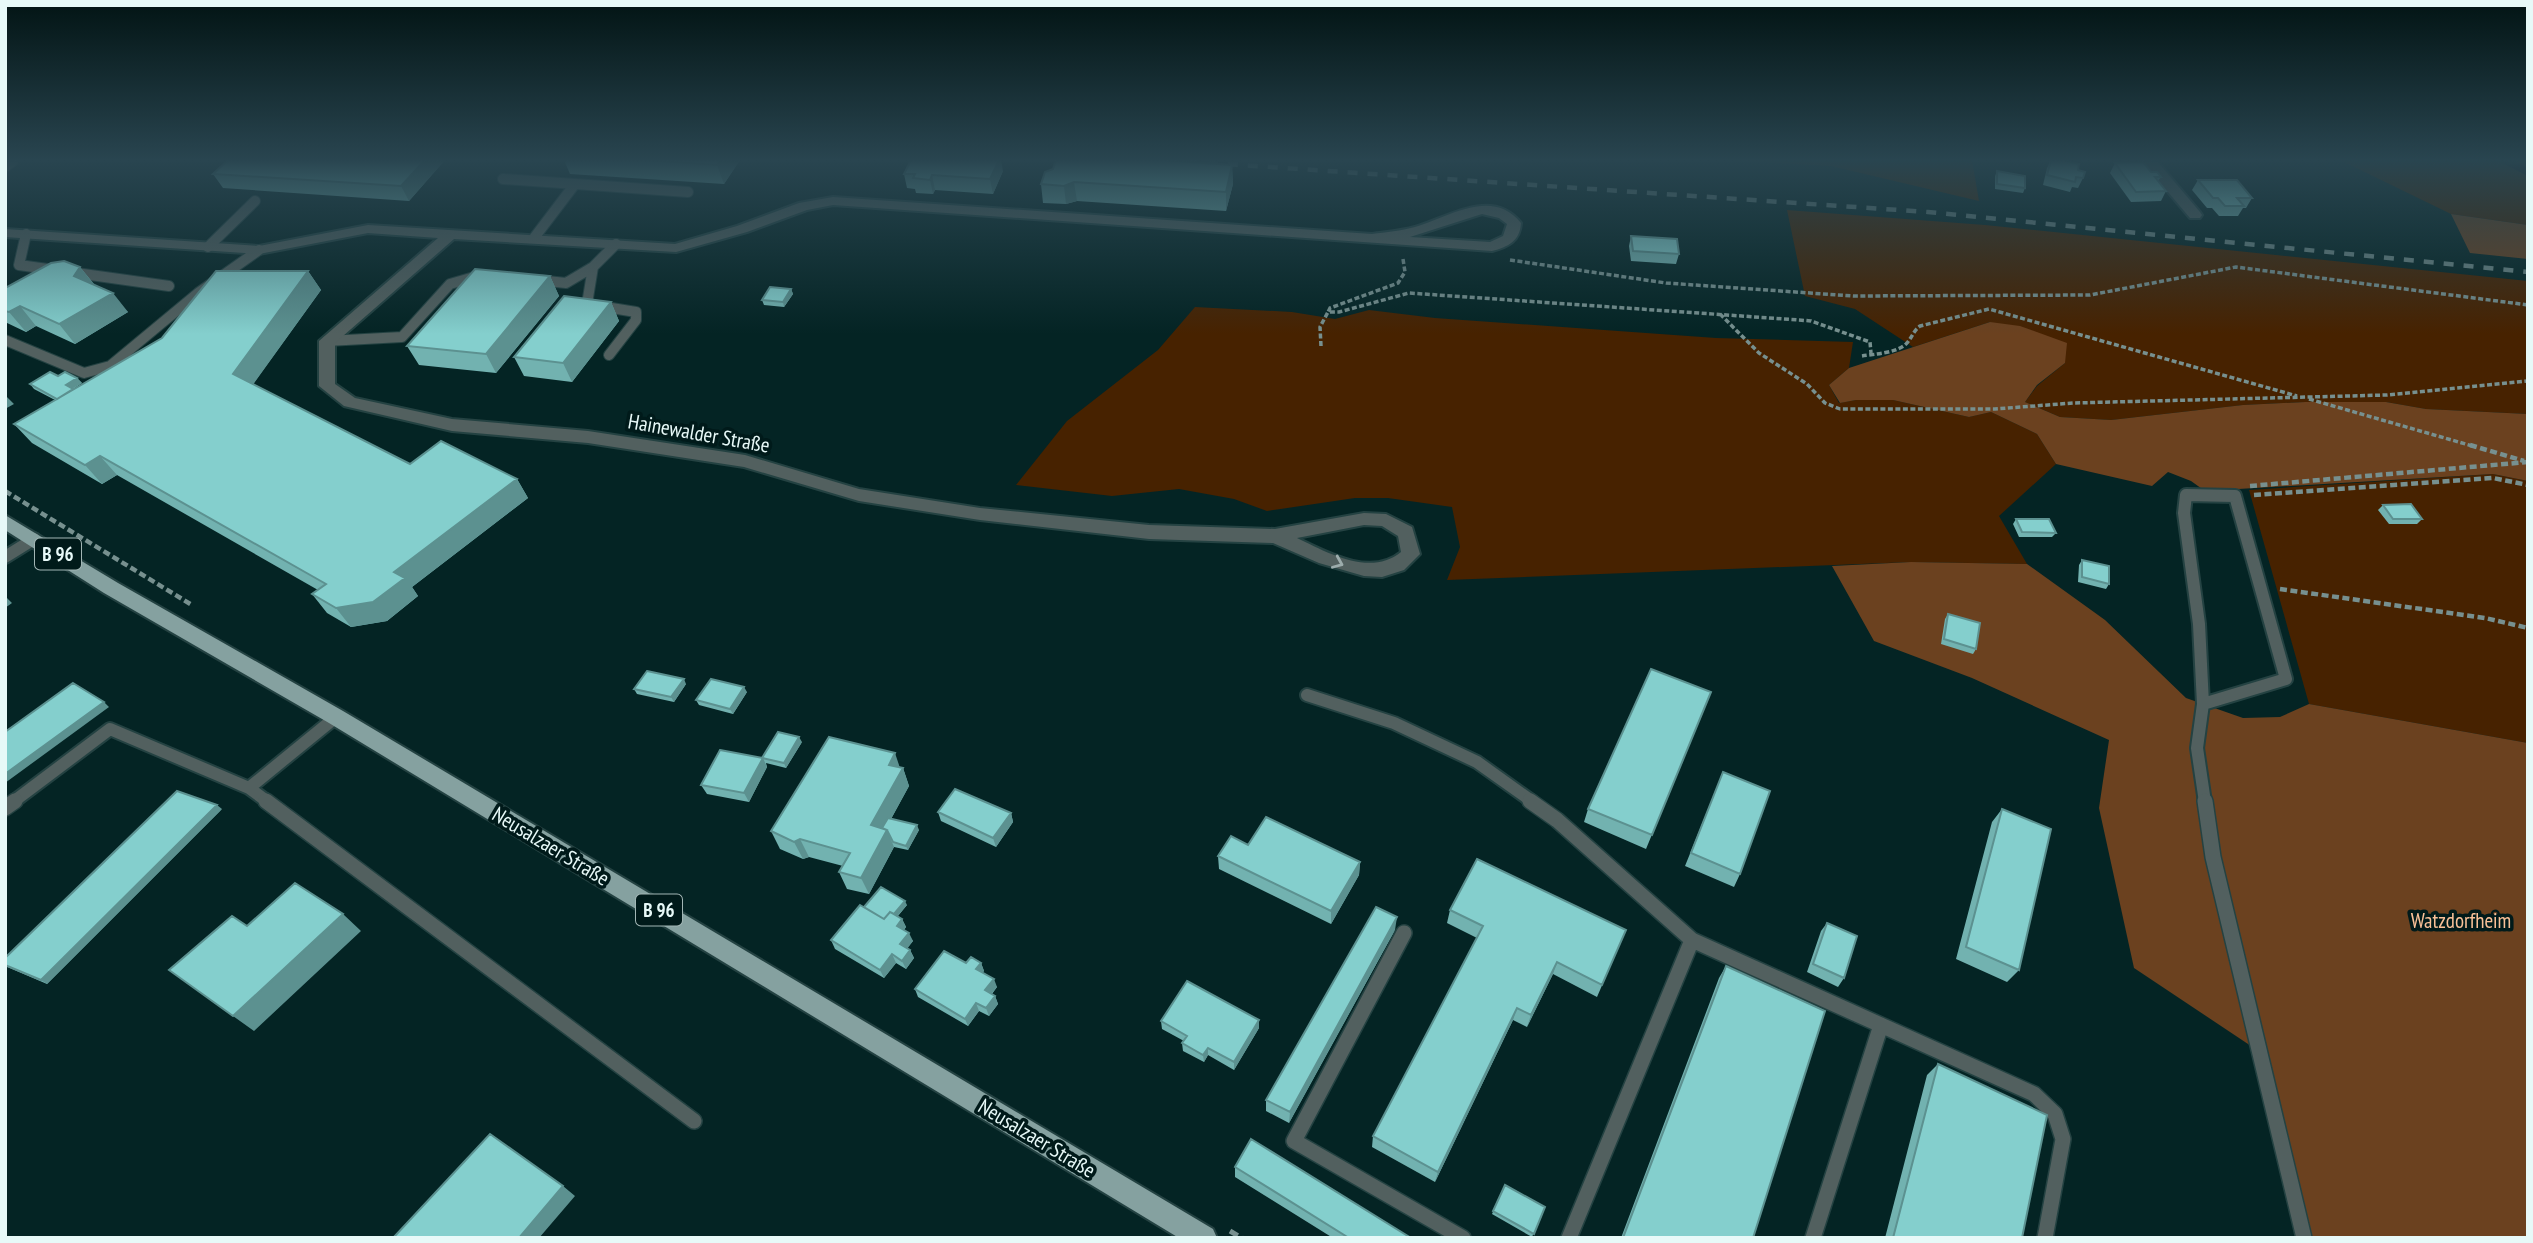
<svg xmlns="http://www.w3.org/2000/svg" width="2533" height="1243" font-family="'PT Sans Narrow',sans-serif">
  <style>
    .green { fill: #472200 }
    .forest { fill: #6b411f }
    .lines { fill: none; stroke-linecap: round; stroke-linejoin: round }
    .stream { stroke: #160000; stroke-width: 7 }
    .service-far2-casing { stroke: #244242; stroke-width: 12 }
    .service-far1-casing { stroke: #244242; stroke-width: 16 }
    .service-casing { stroke: #244242; stroke-width: 18 }
    .minor-casing { stroke: #244242; stroke-width: 4 }
    .primary-casing { stroke: #244242; stroke-width: 4 }
    .path-far2 { stroke: #77908f; stroke-width: 3.5; stroke-dasharray: 5 2.5; stroke-linecap: butt }
    .path-far1 { stroke: #77908f; stroke-width: 4.5; stroke-dasharray: 7 3.5; stroke-linecap: butt }
    .path { stroke: #77908f; stroke-width: 5; stroke-dasharray: 9 4.5; stroke-linecap: butt }
    .service-far2 { stroke: #52605f; stroke-width: 10 }
    .service-far1 { stroke: #52605f; stroke-width: 12 }
    .service { stroke: #52605f; stroke-width: 15 }
    .minor { fill: #52605f; fill-rule: evenodd }
    .primary { fill: #85a1a0; fill-rule: evenodd }
    .rail { stroke: #6d8786; stroke-width: 4.5; stroke-dasharray: 10 10; stroke-linecap: butt }
    .wall { fill: #72b2b0 }
    .shaded-wall { fill: #5c9190 }
    .building { fill: #84cfcd; stroke: #5c9190; stroke-width: 2 }
    .oneway { stroke: #9cacac }
    .labels { text-anchor: middle; dominant-baseline: central; stroke-width: 7; stroke-linejoin: round; paint-order: stroke }
    .shield { fill: #001a1a; stroke: #a2b6b5; stroke-width: 2 }
    .shield-label { font-size: 19px; font-weight: bold; fill: #e7f9f8 }
    .street-label { font-size: 21px; fill: #e7f9f8; stroke: #001a1a }
    .park-label { font-size: 21px; fill: #f9c198; stroke: #001a1a }
  </style>
  <rect width="100%" height="100%" fill="#042424"/>
  <path class="green" d="M1727 160H1972L1979 201 1831 166Z
    M2340 160H2528V225L2451 214Z
    M1787 210 1985 225 2528 281V414L2426 409 2386 402H2305L2243 405 2111 420 2060 417 2025 402 2037 386 2065 363 1990 322 1913 347 1855 309 1805 296Z
    M1195 307 1292 312 1335 319 1369 310 1435 318 1716 338 1853 342 1849 368 1829 385 1839 403 1856 400H1893L1969 417 1991 412 2037 434 2056 464 1999 516 2027 564 1911 562 1447 580 1460 547 1452 507 1388 498H1355L1267 511 1234 499 1179 489 1112 496 1016 485 1067 421 1158 350Z
    M2493 474 2528 481V743L2309 704 2249 490Z"/>
  <path class="forest" d="M2451 214 2528 225V259L2470 253Z
    M1990 322 2020 326 2067 343 2065 363 2037 385 2025 402 2060 417 2111 420 2243 405 2305 402H2386L2426 409 2528 414V481L2493 474 2205 491 2191 481 2168 472 2152 486 2056 464 2037 434 1991 412 1969 417 1893 400H1856L1840 403 1829 385 1849 368Z
    M1911 562 2027 564 2105 620 2186 698 2243 718 2280 717 2309 704 2528 743V1238H2311L2269 1058 2134 968 2099 808 2109 740 1972 678 1874 641 1832 566Z"/>
  <g class="lines">
    <path class="stream" d="M2504 160 2528 172"/>
    <defs>
      <path id="service-far2" d="M5 167 13 161
        M503 179 688 192
        M26 234 19 265 169 286
        M534 238 575 184
        M208 247 255 201
        M593 267 587 304 636 312V320L609 355
        M537 280 566 283 593 267 616 244
        M5 340 84 373 110 366 198 293 259 250
        M327 341 402 337 450 284 481 275"/>
      <path id="service-far1" d="M2186 495 2235 496 2286 679 2203 704 2199 624 2184 513Z
        M5 557 34 539
        M1307 695 1394 723 1477 762 1533 802
        M2203 704 2197 748 2205 802
        M249 788 336 717
        M13 802 110 729 249 788 268 802"/>
      <path id="service" d="M266 801 694 1121
        M1530 801 1557 820 1692 940
        M2205 801 2213 857 2304 1238
        M5 808 15 801
        M1404 933 1294 1141 1463 1238
        M1569 1238 1692 940 2034 1094 2055 1114 2063 1139 2045 1238
        M1813 1238 1881 1025"/>
      <path id="minor" d="M2141 160H2156L2200 212 2202 215 2200 218H2190Z
        M833 197 1372 234C1386 232 1401 231 1415 227 1449 217 1492 187 1521 223 1520 241 1508 247 1492 251L833 205 807 210 747 232 676 252 454 239 335 343V384L355 398 452 419 588 431 745 455 859 489 980 508 1149 525 1275 529 1364 513 1386 514 1412 527 1420 554 1404 570 1382 577 1364 576 1319 563 1273 543 1149 539 980 520 859 501 744 467 588 443 452 431 344 406 319 386V341L438 238 368 233 259 254 5 237V229L259 246 368 225 675 244 737 226 799 203ZM1482 214 1499 218 1507 224 1503 236 1490 242 1410 237ZM1364 525 1382 526 1398 536 1401 552C1371 577 1328 553 1297 538Z"/>
      <path id="primary" d="M5 515 118 583 343 711 1213 1229 1217 1238H1179L329 723 104 593 5 530Z"/>
    </defs>
    <use href="#service-far2" class="service-far2-casing"/>
    <use href="#service-far1" class="service-far1-casing"/>
    <use href="#service" class="service-casing"/>
    <use href="#minor" class="minor-casing"/>
    <use href="#primary" class="primary-casing"/>
    <path class="path-far2" d="M1403 259 1405 272 1398 283 1330 308 1328 312H1339L1409 293 1799 320 1811 321 1870 342 1871 353
      M1510 260 1666 283 1853 296 2090 295 2236 267 2528 305
      M1720 314 1759 353 1807 384 1825 403 1840 409H1995L2073 403 2387 395 2528 381
      M1321 346 1320 327 1328 312
      M1862 356C1875 354 1896 353 1906 344 1912 338 1913 331 1920 326L1989 309 2297 396
      M2309 399 2476 447"/>
    <path class="path-far1" d="M2470 445 2524 461
      M2250 486 2528 462
      M5 491 192 605
      M2254 495 2493 478 2528 485
      M2280 589 2485 618 2528 628"/>
    <path class="path" d="M1230 1231 1242 1238"/>
    <use href="#service-far2" class="service-far2"/>
    <use href="#service-far1" class="service-far1"/>
    <use href="#service" class="service"/>
    <use href="#minor" class="minor"/>
    <use href="#primary" class="primary"/>
    <path class="rail" d="M1168 160 1928 212 2528 272"/>
  </g>
  <path class="wall" d="M228 160H445L409 201 223 188 213 174Z
    M564 160H740L724 184 570 174Z
    M2051 160H2063L2078 170 2083 178 2078 188 2072 187 2070 192 2043 185 2047 168Z
    M2115 163 2151 172 2161 177 2158 181 2166 191 2161 201 2131 202 2110 173Z
    M1232 165 1233 184 1226 211 1077 201 1066 204 1043 203 1041 184Z
    M1003 171 993 194 935 190 933 194 916 193 915 189 907 188 904 174Z
    M1997 171 2025 188 2023 193 1995 189V176Z
    M2198 180 2252 198 2246 208H2243L2238 216H2219L2212 208H2207L2192 190Z
    M1631 236 1679 254 1676 264 1631 261 1629 246Z
    M80 267 94 284 128 312 75 344 36 326 26 332 5 322V288Z
    M308 271 321 290 253 384 410 464 517 479 528 498 412 587 418 596 387 621 351 627 327 613 312 594 318 590 117 475 102 484 32 443 14 424 55 400 34 389 30 384 58 376 77 378 82 383 73 389Z
    M550 276 559 296 496 373 419 365 407 346Z
    M791 289 793 294 784 307 764 305 762 300Z
    M611 302 619 321 572 382 524 376 514 357Z
    M2383 505 2422 519 2417 524H2389L2378 510Z
    M2016 519 2056 533 2052 537H2019L2013 524Z
    M2082 560 2109 584 2106 589 2078 582 2079 565Z
    M1948 614 1976 649 1973 654 1941 644 1945 619Z
    M686 684 674 702 637 694 634 689Z
    M747 692 733 714 699 705 696 700Z
    M1711 692 1646 849 1584 822 1588 809Z
    M802 742 786 768 766 763 767 767 749 802 707 794 701 785Z
    M900 768H903L909 786 891 819 919 830 908 850 894 847 869 894 847 889 839 872 843 866 809 857 803 859 780 849 771 831Z
    M1723 772 1740 874 1734 887 1685 866Z
    M222 809 47 984 5 966V958Z
    M2002 809 2019 970 2007 982 1956 959 1992 822Z
    M938 812 1011 813 1013 822 996 847 941 821Z
    M1248 845 1360 862 1359 875 1331 924 1219 869 1218 856Z
    M907 905 898 916 902 919 906 927 904 930 913 941 907 948 910 950 914 958 906 969 896 963 884 978 835 949 831 940 864 907Z
    M1450 910 1626 930 1597 997 1553 974 1527 1027 1513 1020 1435 1182 1372 1147 1373 1136 1477 938 1447 923Z
    M1827 923 1844 978 1838 987 1807 972 1821 931Z
    M1395 930 1289 1123 1266 1111V1100Z
    M981 963 984 971 982 973 997 987 992 994 995 996 998 1004 989 1016 979 1011 968 1026 918 997 915 989Z
    M1726 966 1753 1238H1621L1719 978Z
    M1259 1020V1028L1234 1070 1208 1055 1204 1062 1183 1051 1182 1043 1184 1041 1162 1029 1161 1021Z
    M1938 1064 2022 1238H1885L1927 1075Z
    M1235 1167 1411 1238H1333L1235 1177Z
    M1505 1185 1545 1207 1532 1237 1492 1214Z"/>
  <path class="shaded-wall" d="M425 160H445L409 201 401 186Z
    M720 160H740L724 184 717 165Z
    M999 160H1001L1003 171 993 194 990 179Z
    M1232 165 1233 184 1226 211V192Z
    M932 175 935 190 933 194 930 180Z
    M1074 182 1077 201 1066 204 1064 186Z
    M80 267 95 286 74 276Z
    M308 271 321 290 247 393 233 374Z
    M550 276 559 296 496 373 486 354Z
    M791 289 793 294 784 307 783 302Z
    M113 293 128 312 75 344 59 324Z
    M611 302 619 321 572 382 563 363Z
    M20 306 36 326 26 332 9 312Z
    M77 378 82 383 70 390 66 385Z
    M5 395 14 404 5 409Z
    M100 456 117 475 102 484 85 465Z
    M517 479 528 498 412 587 418 596 387 621 351 627 336 608 394 572Z
    M7 598 12 603 5 608V599Z
    M684 679 686 684 674 702 671 697Z
    M744 687 747 692 733 714 730 709Z
    M104 702 109 707 5 783V774Z
    M799 737 802 742 786 768 784 763Z
    M895 753 901 771 903 768 909 786 880 839 871 825 889 765Z
    M763 758 767 767 749 802 744 793Z
    M217 805 222 809 47 984 41 980Z
    M1011 813 1013 822 996 847 993 838Z
    M917 825 919 830 908 850 906 846Z
    M887 830 894 847 869 894 861 878Z
    M800 839 809 857 803 859 794 842Z
    M1360 862 1359 875 1331 924V911Z
    M905 901 907 905 888 927 886 923Z
    M343 914 361 931 254 1031 233 1016Z
    M1397 917 1395 930 1289 1123 1290 1112Z
    M902 919 906 927 900 935 897 926Z
    M909 933 913 941 904 953 900 944Z
    M910 950 914 958 906 969 902 961Z
    M892 954 896 963 884 978 880 970Z
    M1557 962 1553 974 1527 1027 1531 1015Z
    M981 963 984 971 979 977 976 969Z
    M994 979 997 987 988 998 985 990Z
    M995 996 998 1004 989 1016 986 1008Z
    M976 1003 979 1011 968 1026 965 1019Z
    M1517 1008 1513 1020 1435 1182 1438 1172Z
    M1259 1020V1028L1234 1070V1062Z
    M1208 1048V1055L1204 1062 1203 1055Z
    M563 1186 575 1196 539 1238H519Z"/>
  <path class="building" d="M228 160H425L401 186 213 174Z
    M645 160H720L717 165Z
    M911 160H999L990 179 932 175 930 180 913 178 915 174H904Z
    M1056 160H1161L1232 165 1226 192 1074 182 1064 186 1041 184 1045 172 1053 169Z
    M2051 160H2063L2079 164 2078 170 2085 172 2083 178 2076 177 2075 182 2047 175Z
    M2143 162 2151 172H2157L2161 177H2155L2166 191 2136 192 2115 163Z
    M1997 171 2025 176V188L1997 184Z
    M2198 180H2237L2252 198H2237L2244 206H2225L2218 198H2213Z
    M1631 236 1677 239 1679 254 1633 251Z
    M64 261 80 267 74 276 113 293 59 324 20 306 9 312 5 311V288L51 263Z
    M475 269 550 276 486 354 407 346Z
    M216 271H308L233 374 410 464 441 441 517 479 394 572 405 578 373 602 336 608 312 594 326 584 100 456 85 465 14 424 162 338Z
    M770 287 791 289 783 302 762 300Z
    M564 296 611 302 563 363 514 357Z
    M50 372 58 376 65 372 77 378 66 385 73 389 57 399 30 384Z
    M2411 504 2422 519H2393L2383 505Z
    M2016 519H2049L2056 533 2022 532Z
    M2082 560 2109 566V584L2082 577Z
    M1948 614 1980 623 1976 649 1944 639Z
    M1651 669 1711 692 1652 835 1588 809Z
    M647 671 684 679 671 697 634 689Z
    M711 679 744 687 730 709 696 700Z
    M73 683 104 702 5 774V732Z
    M778 732 799 737 784 763 762 758Z
    M829 737 895 753 889 765 903 768 871 825 887 830 861 878 839 872 850 853 800 839 794 842 771 831Z
    M720 750 763 758 744 793 701 785Z
    M1723 772 1770 791 1740 874 1691 853Z
    M955 789 1011 813 993 838 938 812Z
    M177 791 217 805 41 980 5 965V958Z
    M2002 809 2051 829 2019 970 1966 947Z
    M1266 817 1360 862 1331 911 1218 856 1231 836 1248 845Z
    M888 818 917 825 906 846 893 842 887 830 882 828Z
    M1477 859 1626 930 1602 985 1557 962 1531 1015 1517 1008 1438 1172 1373 1136 1483 926 1450 910Z
    M295 883 343 914 233 1016 169 970 232 916 247 926Z
    M881 887 905 901 894 914 890 912 884 919 864 907Z
    M860 905 884 919 890 912 902 919 897 926 909 933 900 944 910 950 902 961 892 954 880 970 831 940Z
    M1376 907 1397 917 1290 1112 1266 1100Z
    M1827 923 1857 936 1844 978 1813 964Z
    M944 951 966 963 971 957 981 963 976 969 994 979 985 990 995 996 986 1008 976 1003 965 1019 915 989Z
    M1726 966 1825 1011 1753 1238H1623Z
    M1187 981 1259 1020 1234 1062 1208 1048 1203 1055 1182 1043 1187 1036 1161 1021Z
    M1938 1064 2047 1115 2022 1238H1893Z
    M490 1134 563 1186 519 1238H393Z
    M1251 1139 1411 1238H1349L1235 1167Z
    M1505 1185 1545 1207 1534 1234 1493 1211Z"/>
  <defs><path id="oneway-chevron" d="M-2-3.5L2.5 0L-2 3.5" fill="none" stroke-width="1.6" stroke-linecap="round" stroke-linejoin="round" transform="scale(1.75)"/></defs>
  <use class="oneway" href="#oneway-chevron" transform="translate(1338 563) rotate(23)"/>
  <linearGradient id="sky" x2="0" y2="1"><stop stop-color="#021414"/><stop offset="0.48" stop-color="#294550"/><stop offset="1" stop-color="#294550" stop-opacity="0"/></linearGradient>
  <rect width="2533" height="334" fill="url(#sky)"/>
  <g class="labels">
    <g class="shield">
      <rect x="35" y="538.5" width="46" height="31" rx="5"/>
      <rect x="636" y="894.5" width="46" height="31" rx="5"/>
    </g>
    <g class="shield-label">
      <text x="58" y="554">B 96</text>
      <text x="659" y="910">B 96</text>
    </g>
    <g class="street-label">
      <text transform="translate(699 433) rotate(10)">Hainewalder Straße</text>
      <text transform="translate(551 846) rotate(31)">Neusalzaer Straße</text>
      <text transform="translate(1037 1138) rotate(31)">Neusalzaer Straße</text>
    </g>
    <g class="park-label">
      <text x="2461" y="920">Watzdorfheim</text>
    </g>
  </g>
  <rect width="2533" height="1243" fill="none" stroke="#e7f9f8" stroke-width="14"/>
</svg>
